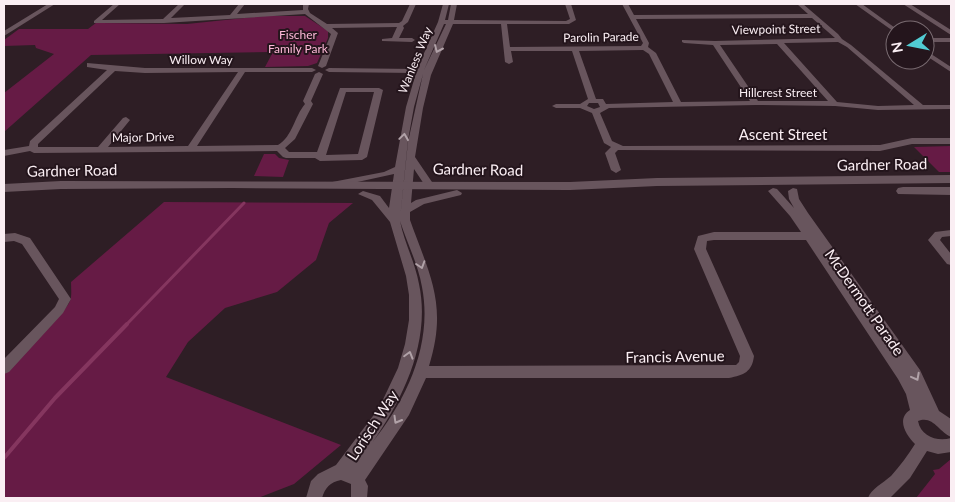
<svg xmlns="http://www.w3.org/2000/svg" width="955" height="502" font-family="Lato,sans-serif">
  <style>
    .green { fill: #661b45 }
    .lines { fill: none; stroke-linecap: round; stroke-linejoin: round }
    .stream-far1 { stroke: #85365f; stroke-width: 3 }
    .stream { stroke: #85365f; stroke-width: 4 }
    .minor { fill: #68555d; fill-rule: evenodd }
    .tertiary { fill: #68555d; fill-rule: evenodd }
    .oneway { stroke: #b1a2a8 }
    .labels { text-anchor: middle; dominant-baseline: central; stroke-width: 4; stroke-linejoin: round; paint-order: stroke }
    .far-street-label { font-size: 12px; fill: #faeef3; stroke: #24151c }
    .far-park-label { font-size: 12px; fill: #fdb8d7; stroke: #24151c }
    .street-label { font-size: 15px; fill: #faeef3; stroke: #24151c }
  </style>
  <rect width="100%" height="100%" fill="#2e1e25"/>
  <path class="green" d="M264 16H305L328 31V38L317 63 308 66 265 67 273 52 91 55 4 132V93L54 54 36 48 35 45 4 46V40L19 29H88L101 19 102 23 187 24Z
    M951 146V172H939L914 147Z
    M264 154H275L279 158 289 160 283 177 254 176Z
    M164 202 353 203 329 223 316 260 277 292 225 308 188 342 166 377 341 445 294 484 258 498H4V372C17 361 64 315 70 301 72 296 71 288 71 282Z
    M951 459V498H916L935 474 933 470 939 469Z"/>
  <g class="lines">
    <path class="stream-far1" d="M126 325 244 203"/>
    <path class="stream" d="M4 458 55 398 127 324"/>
    <path class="minor" d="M48 4H55L4 36V31Z
      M114 4H120L102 20 163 19 179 4H185L171 18 230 15 239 4H245L237 14 303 10V4H309L308 9 310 13 327 24 399 23 402 21 410 4H416L408 22 403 26 404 28 399 38H412L415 40 412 42 382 41V39L392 38 397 27 332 28 338 33 326 66 322 68 318 66 331 34 305 14 164 23H94V21Z
      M443 4H449L445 20H448L451 4H457L454 20 566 21 570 19 565 4H571L576 20 569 24H507L510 47 641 46 643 43 622 4H628L634 15 808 14 797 4H803L838 34 842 39 851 45 923 105H951V109L878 110 835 106 756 105 609 108 600 113 612 141 623 146 880 145 912 138H951V144H912L880 151 618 150 615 153 621 170 616 173 611 170 605 153 611 147 604 143 592 113 580 108H556L552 106 556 104H580L588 99 572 51H511L513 62 509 64 505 62 501 24H453L431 75 423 108 415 157 434 185 429 188 426 187 414 169 411 203 416 200 457 190 462 193 461 195 424 204 410 212V220C430 276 448 305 429 366L736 365 739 362 740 356 694 249 698 236 714 232H801L790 216 768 191 773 188 777 189 794 208 789 199 788 191 793 188 797 189 799 199 808 213 920 370 939 411 951 419V437C939 432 933 415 918 421 921 437 938 442 951 438V452L938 454 927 451 910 478 890 498H868C871 489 883 483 891 476 900 466 908 455 915 444 906 435 896 419 910 410L906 394 898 379 806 240H714L707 241 706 249 754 356C752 372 744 375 729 378H426L409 415 365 480 368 486 367 498H351V484L341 480C330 482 325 488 322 498H306L311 481 318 474 336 465 379 408 398 368 405 344 409 320V295L406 276 390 222 372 200 358 194 363 191 380 196 389 208 394 174 330 188 325 185 327 183 384 172 395 167 406 107 416 73 329 72 325 70 329 68 417 69 438 22ZM812 18 835 38 715 41 682 40V42L684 43 713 45 750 101 681 102 656 53 648 47 649 43 636 19ZM444 24H446L424 70ZM838 42 847 47 914 105 878 106 837 102 784 43ZM777 44 828 101H758L720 45ZM643 50 649 54 673 102 606 104 603 99H596L579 51ZM423 74 408 142 400 219 408 140 414 107ZM589 103H598L600 107 594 109 587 106ZM400 221C407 243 418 264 422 287 433 344 407 399 372 443 404 398 431 340 419 284 415 262 404 242 400 221Z
      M855 4H862L898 30 893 31Z
      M903 4H910L951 30V35Z
      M925 38H950L951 42H925Z
      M925 50 951 67V72L925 55Z
      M87 63 145 68H312L316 70 312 72H245L197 146 278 145C293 136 294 117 305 104L303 101 315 74 319 72 323 74 311 101 313 104 295 139 285 148 289 152H317L340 88H379L383 90 367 157 362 160 320 161 315 158H286L283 157 277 151 34 153 30 151 4 156V150L29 146 30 141 107 70 87 67ZM115 71 145 73 238 72 188 146 108 147 130 120 126 117 123 118 98 147H38V144ZM346 92H374L358 154 326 155Z
      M951 230V236L942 237 940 240 951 254V265L947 264 928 240 935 232Z
      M15 233 30 238 71 299 63 313 9 372 4 374V359L55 307 59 299 22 244 14 241 4 242V234Z"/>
    <path class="tertiary" d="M951 175V183L657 186 570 190 232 188 61 189 4 192V184L61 181 570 182 657 178Z
      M903 187H951V195L898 194 896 191 898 188Z"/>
  </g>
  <defs><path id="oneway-chevron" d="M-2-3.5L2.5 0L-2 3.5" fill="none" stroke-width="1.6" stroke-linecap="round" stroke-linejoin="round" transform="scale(1.25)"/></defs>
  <g class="oneway">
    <use href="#oneway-chevron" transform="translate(438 49) rotate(114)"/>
    <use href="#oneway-chevron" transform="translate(404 137) rotate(-82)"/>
    <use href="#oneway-chevron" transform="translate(421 265) rotate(72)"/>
    <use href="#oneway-chevron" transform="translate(409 355) rotate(-74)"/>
    <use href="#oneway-chevron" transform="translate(916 377) rotate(62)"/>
    <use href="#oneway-chevron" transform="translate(397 420) rotate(120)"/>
  </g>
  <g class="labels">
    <g class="far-street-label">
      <text transform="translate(776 29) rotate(-1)">Viewpoint Street</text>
      <text transform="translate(601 37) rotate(-1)">Parolin Parade</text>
      <text x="201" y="59">Willow Way</text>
      <text transform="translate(415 60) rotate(-68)">Wanless Way</text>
      <text x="778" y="92">Hillcrest Street</text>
      <text transform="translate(143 137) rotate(-1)">Major Drive</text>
    </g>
    <g class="far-park-label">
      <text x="298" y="34">Fischer<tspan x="298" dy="14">Family Park</tspan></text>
    </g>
    <g class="street-label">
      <text x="783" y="134">Ascent Street</text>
      <text transform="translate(882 164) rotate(-1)">Gardner Road</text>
      <text transform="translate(478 169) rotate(1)">Gardner Road</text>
      <text transform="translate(72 170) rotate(-1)">Gardner Road</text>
      <text transform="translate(865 302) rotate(55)">McDermott Parade</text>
      <text transform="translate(675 356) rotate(-1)">Francis Avenue</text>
      <text transform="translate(372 425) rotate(-57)">Lorisch Way</text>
    </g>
  </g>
  <rect width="955" height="502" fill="none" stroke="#faeef3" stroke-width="10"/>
  <g transform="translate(910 45) rotate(260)"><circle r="24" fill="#24151c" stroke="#7a6c72"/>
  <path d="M0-4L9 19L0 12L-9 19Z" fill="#51ccd3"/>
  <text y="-8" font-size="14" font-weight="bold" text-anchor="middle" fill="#faeef3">N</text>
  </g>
</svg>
